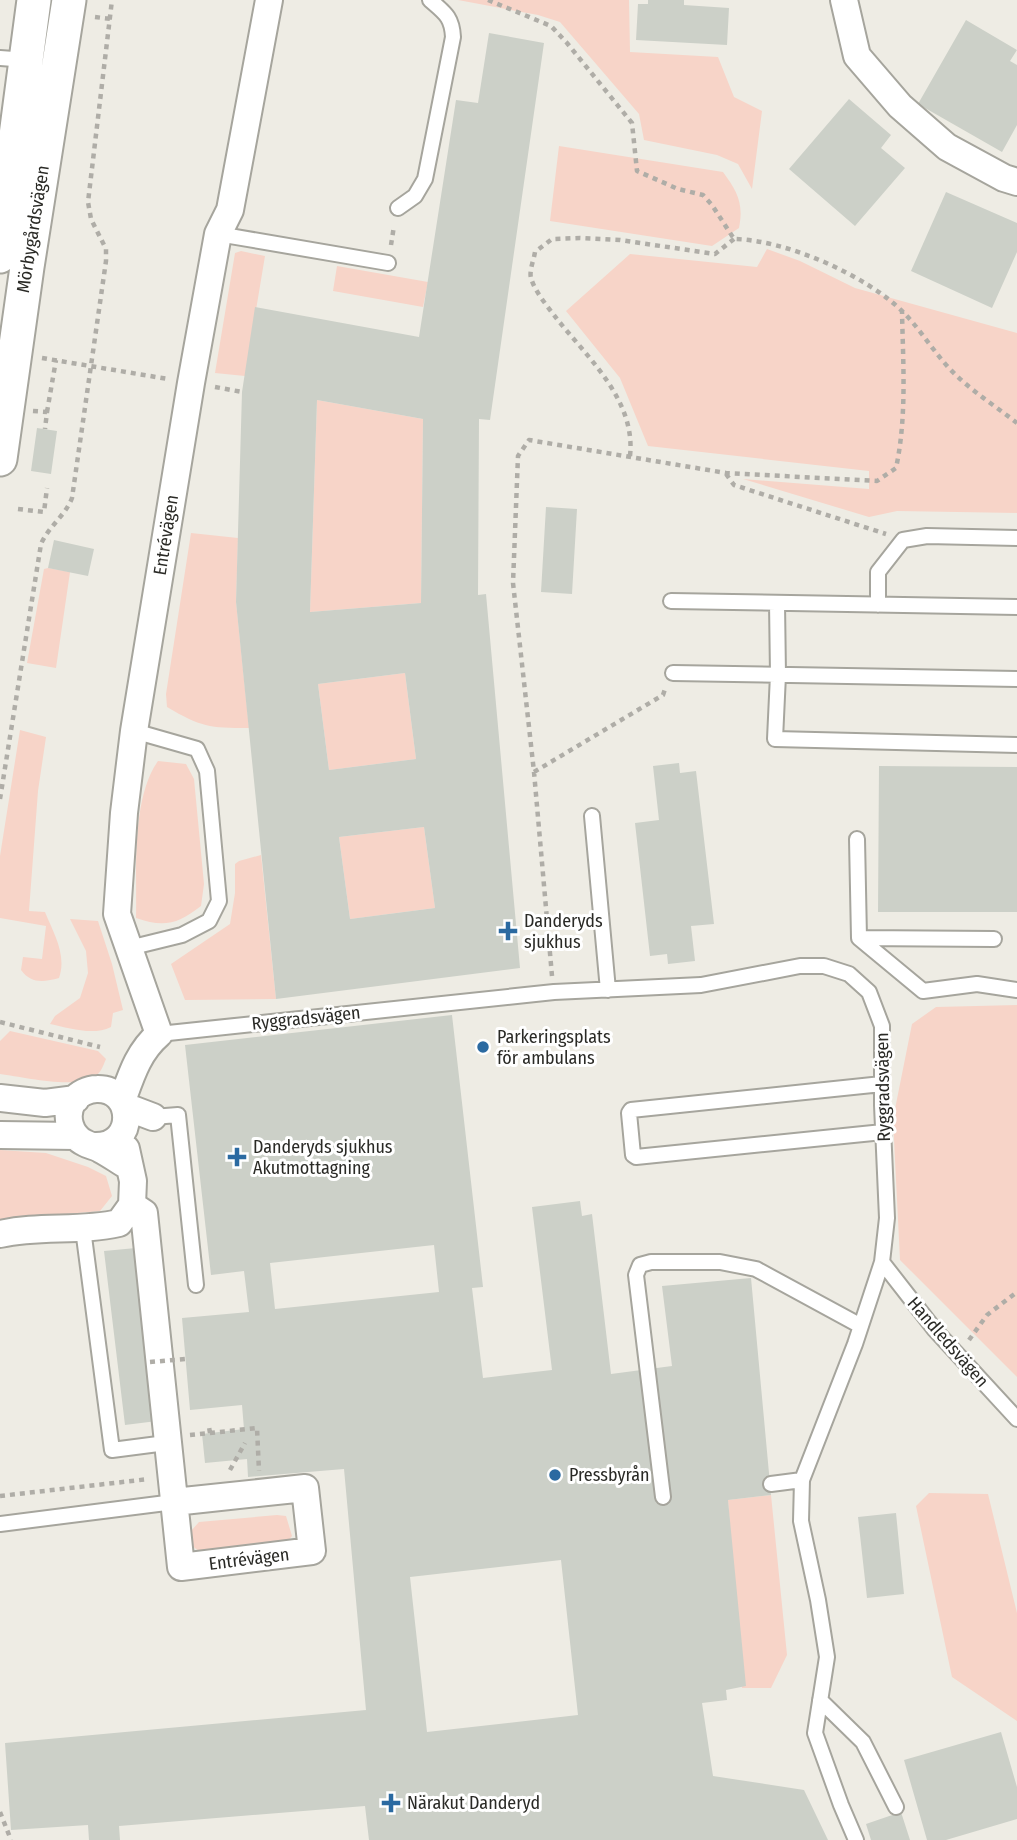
<svg xmlns="http://www.w3.org/2000/svg" width="1017" height="1840" font-family="'Fira Sans Condensed',sans-serif">
  <style>
    .green { fill: #f7d4c8 }
    .building { fill: #ccd0c8; fill-rule: evenodd }
    .lines { fill: none; stroke-linecap: round; stroke-linejoin: round }
    .service-casing { stroke: #a6a59d; stroke-width: 18 }
    .minor-casing { stroke: #a6a59d; stroke-width: 30 }
    .tertiary-casing { stroke: #a6a59d; stroke-width: 37 }
    .path { stroke: #afada7; stroke-width: 4.5; stroke-dasharray: 5 5; stroke-linecap: butt }
    .service { stroke: #fff; stroke-width: 14 }
    .minor { stroke: #fff; stroke-width: 26 }
    .tertiary { stroke: #fff; stroke-width: 33 }
    .path-bridge { stroke: #afada7; stroke-width: 4.5; stroke-dasharray: 5 5; stroke-linecap: butt }
    .poi-dot { fill: #2b6aa1; stroke: #fff; stroke-width: 2.5 }
    .labels { text-anchor: middle; dominant-baseline: central; stroke-width: 6; stroke-linejoin: round; paint-order: stroke }
    .street-label { font-size: 18px; fill: #2a2a26; stroke: #fff }
    .poi-label { font-size: 18px; fill: #2a2a26; stroke: #fff; text-anchor: start }
  </style>
  <rect width="100%" height="100%" fill="#eeece4"/>
  <path class="green" d="M458 0H629L630 52 718 57 734 97 762 111 752 189 738 164 717 155 644 140 639 114 560 22 538 15Z
    M559 146 723 172C737 191 744 203 739 228L712 246 550 221Z
    M767 249 800 261 855 288 1017 333V513L897 511 869 517 743 479 869 489V471L648 446 620 378 566 311 630 254 757 267Z
    M241 251 265 256 245 376 215 373 235 253Z
    M337 266 428 282 423 307 333 291Z
    M317 400 423 419 421 603 310 612Z
    M191 533 238 538 236 602 249 728C209 728 201 727 167 707L166 694Z
    M48 568 70 572 56 668 27 663 44 569Z
    M405 673 416 759 329 770 318 684Z
    M20 730 46 737 38 791 29 911 45 912C54 934 67 955 59 978 44 982 31 984 21 970L23 957 42 959 46 926 0 918V856Z
    M158 761 186 764 194 779 204 884 201 906C178 924 164 928 136 918 137 873 131 799 158 761Z
    M424 827 435 908 350 919 339 837Z
    M261 855 276 999 185 1000 171 964 230 924 235 893V864L239 861Z
    M70 919 98 921 112 964 123 1010 113 1013 111 1027C93 1036 69 1028 50 1024L55 1016 80 998 88 973 86 951Z
    M1017 1005V1377L900 1260 893 1119 912 1024 936 1007Z
    M10 1031 98 1051 106 1059C103 1066 101 1073 94 1077 73 1089 24 1077 0 1074V1041Z
    M0 1150 46 1153 88 1167 106 1176 112 1196 100 1211 0 1220Z
    M929 1493 988 1494 1017 1613V1721L952 1677 916 1506Z
    M771 1495 787 1655 771 1688H742L728 1500Z
    M277 1515 286 1516 292 1536 286 1543 202 1553 192 1546 191 1531 199 1522Z"/>
  <path class="building" d="M648 0H684V5L729 8 727 45 636 40 638 4H648Z
    M966 20 1017 50 1010 61 1017 65V125L1002 152 918 104Z
    M489 33 544 43 490 420 479 419 478 595 486 594 520 968 276 999 236 602 242 392 255 307 419 337 456 100 478 103ZM317 400 423 419 421 603 310 612ZM405 673 416 759 329 770 318 684ZM424 827 435 908 350 919 339 837Z
    M849 99 891 135 881 148 905 168 855 226 789 169Z
    M946 192 1017 223V252L992 308 911 271Z
    M37 428 57 431 51 474 31 471Z
    M546 507 577 509 572 594 541 592Z
    M54 540 94 549 88 576 48 568Z
    M679 763 680 773 696 771 714 924 691 926 695 961 668 964 667 954 650 956 635 823 659 820 653 766Z
    M879 766 1017 767V912H878Z
    M452 1015 483 1287 472 1288 483 1378 552 1370 532 1207 580 1201 582 1216 592 1214 611 1374 672 1366 662 1286 751 1278 771 1495 728 1500 746 1686 726 1690 727 1700 702 1703 713 1776 804 1790 828 1840H369L365 1806 119 1826 120 1840H89L88 1825 11 1830 5 1743 366 1710 344 1469 248 1477 247 1459 205 1463 202 1434 244 1429 242 1405 190 1410 182 1318 249 1312 244 1271 211 1275 185 1045ZM434 1245 439 1292 275 1309 270 1263ZM561 1560 578 1715 427 1732 410 1577Z
    M136 1248 157 1421 125 1425 104 1251Z
    M896 1513 904 1594 867 1598 858 1517Z
    M1001 1732 1017 1787V1819L946 1840H927L904 1760Z
    M901 1812 910 1840H871L866 1824Z"/>
  <g class="lines">
    <defs>
      <path id="service" d="M0 58 27 60
        M398 208 415 196 425 179 453 37C452 17 445 13 430 0
        M218 234 388 263
        M671 601 1017 607
        M777 603 778 675 775 739 1017 745
        M878 605V572L903 540 927 536 1017 538
        M673 673 1017 679
        M592 816 608 990
        M857 839 859 938 923 991 977 984 1017 990
        M859 938 994 939
        M129 948 182 935 209 921 219 901 207 771 197 749 134 731
        M159 1034 554 992 701 985 800 966H824L849 974 869 992 882 1026V1105L887 1218 882 1262 855 1344 802 1480 801 1521 818 1600 827 1657 815 1733 841 1805 856 1840
        M882 1084 631 1110 629 1113 633 1155 636 1157 883 1132
        M153 1117 178 1115 196 1285
        M83 1229 112 1450 166 1443
        M882 1262 935 1330 1017 1419
        M771 1484 802 1480
        M663 1497 636 1275 640 1265 651 1262H720L756 1269 861 1326
        M0 1524 174 1502
        M820 1700 863 1742 896 1807"/>
      <path id="minor" d="M844 0 857 56 900 106 947 147 1004 178 1017 182
        M0 1098 45 1103 76 1099
        M122 1101C131 1076 138 1052 159 1034L117 914 124 813 134 731 191 383 218 234 230 210 269 0
        M124 1106 153 1117
        M0 1135 76 1136
        M96 1146C137 1146 135 1088 97 1089 88 1089 78 1094 73 1101 64 1116 70 1136 85 1143 90 1146 95 1146 100 1149 110 1154 119 1161 128 1166
        M132 1205 144 1213 181 1567 312 1551 305 1488 174 1502
        M0 1234C39 1225 80 1232 119 1223L132 1205 133 1181 126 1149"/>
      <path id="tertiary" d="M0 256 34 0
        M0 459 27 267 69 0"/>
    </defs>
    <use href="#service" class="service-casing"/>
    <use href="#minor" class="minor-casing"/>
    <use href="#tertiary" class="tertiary-casing"/>
    <path class="path" d="M488 0 551 26 567 43 632 123 637 171 678 189 703 195 712 205 734 239C786 240 866 275 903 312 923 332 937 358 958 377 976 394 998 408 1017 423
      M95 17 111 19
      M391 245 394 226
      M42 358 168 379
      M215 387 242 392
      M33 411 47 412 45 429
      M47 412 56 360
      M630 456C636 401 589 359 557 319 548 307 535 292 531 278 529 271 534 259 535 252L552 239 580 238 620 240 715 254 734 239
      M726 474 734 485 886 534
      M18 509 44 512 47 488
      M534 772 663 695 665 689
      M0 799 41 544C49 526 65 516 72 498L106 261V249L91 219 88 202 112 0
      M552 976 534 772 513 583 518 456 529 440 726 473 877 481 896 468C907 417 903 363 902 311
      M0 1022 100 1047
      M969 1340 987 1315 1017 1292
      M210 1433 257 1428 259 1471
      M190 1435 210 1433 209 1427
      M230 1470 245 1443
      M0 1496 149 1479
      M0 1812 11 1840"/>
    <use href="#service" class="service"/>
    <use href="#minor" class="minor"/>
    <use href="#tertiary" class="tertiary"/>
    <path class="path-bridge" d="M150 1362 186 1359"/>
  </g>
  <g class="poi-dot">
    <path d="M504.5 920.5h7v7h7v7h-7v7h-7v-7h-7v-7h7z"/>
    <circle cx="483" cy="1047" r="7"/>
    <path d="M233.5 1146.5h7v7h7v7h-7v7h-7v-7h-7v-7h7z"/>
    <circle cx="555" cy="1475" r="7"/>
    <path d="M387.5 1792.5h7v7h7v7h-7v7h-7v-7h-7v-7h7z"/>
  </g>
  <g class="labels">
    <g class="street-label">
      <text transform="translate(33 229) rotate(-81)">Mörbygårdsvägen</text>
      <text transform="translate(166 535) rotate(-81)">Entrévägen</text>
      <text transform="translate(306 1018) rotate(-6)">Ryggradsvägen</text>
      <text transform="translate(883 1087) rotate(-91)">Ryggradsvägen</text>
      <text transform="translate(948 1342) rotate(49)">Handledsvägen</text>
      <text transform="translate(249 1559) rotate(-7)">Entrévägen</text>
    </g>
    <g class="poi-label">
      <text x="524" y="921">Danderyds<tspan x="524" dy="21">sjukhus</tspan></text>
      <text x="497" y="1037">Parkeringsplats<tspan x="497" dy="21">för ambulans</tspan></text>
      <text x="253" y="1147">Danderyds sjukhus<tspan x="253" dy="21">Akutmottagning</tspan></text>
      <text x="569" y="1475">Pressbyrån</text>
      <text x="407" y="1803">Närakut Danderyd</text>
    </g>
  </g>
</svg>
